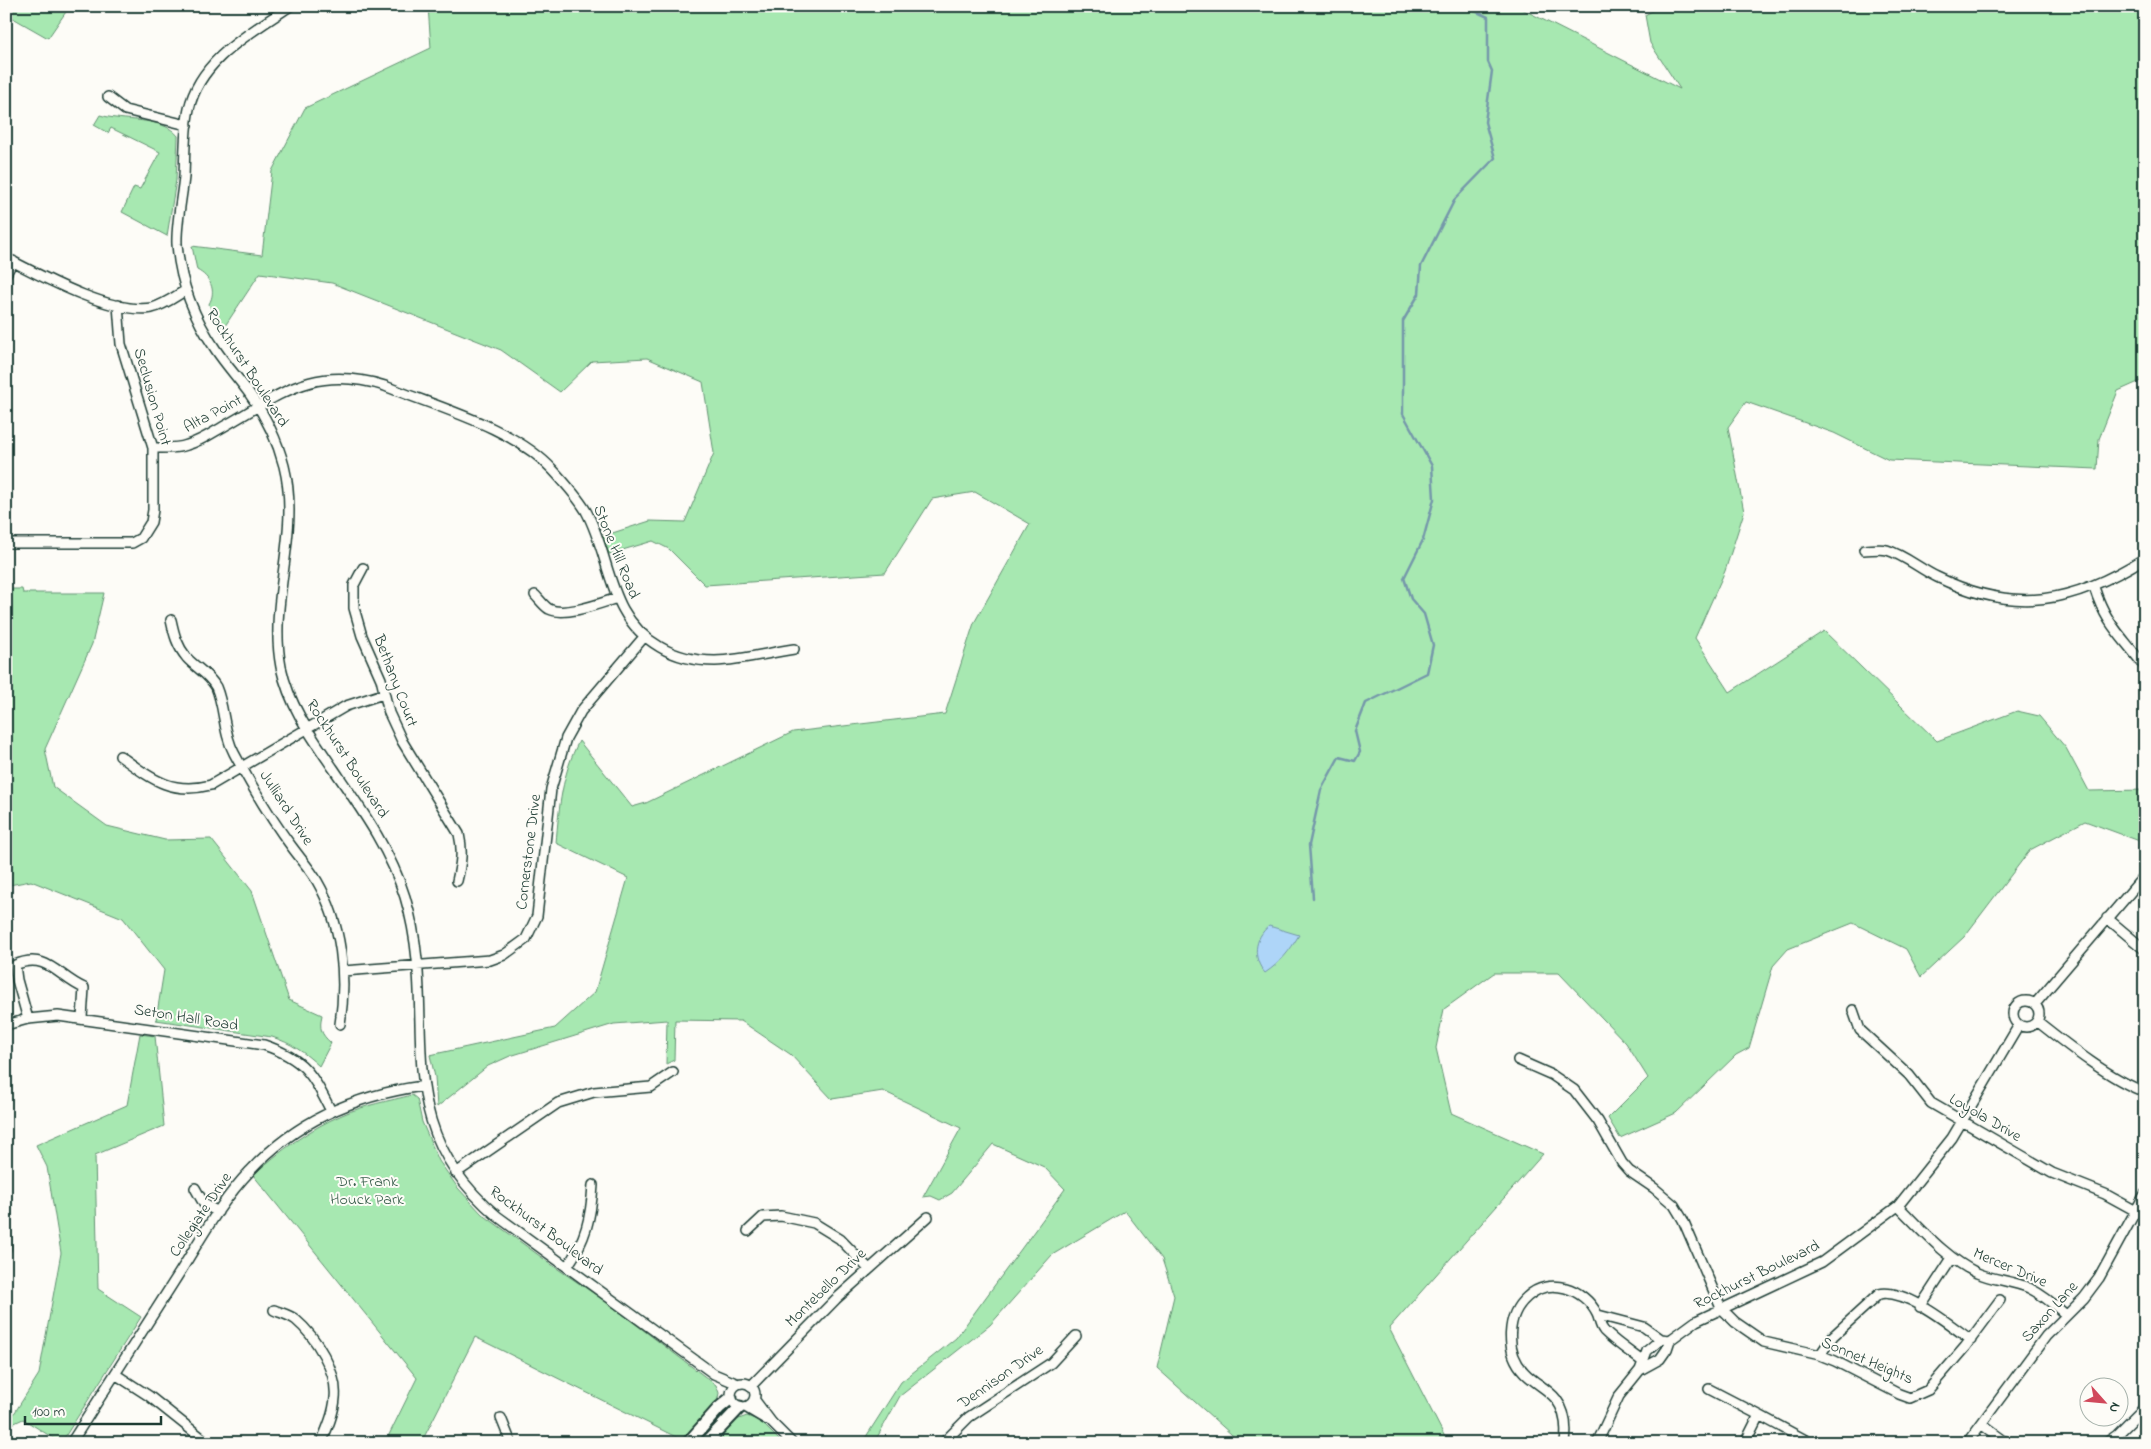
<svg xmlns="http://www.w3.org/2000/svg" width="2151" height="1449" font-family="'Indie Flower',sans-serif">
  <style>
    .green { fill: #a7e8b1; stroke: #639272 }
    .water { fill: #aed5f8; stroke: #7598aa }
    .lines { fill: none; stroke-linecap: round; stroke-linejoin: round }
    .stream { stroke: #7598aa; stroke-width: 2.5 }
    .minor-casing { stroke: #1f3d34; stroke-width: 12 }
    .tertiary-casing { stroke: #1f3d34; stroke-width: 15 }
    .minor { stroke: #fdfcf7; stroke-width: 9 }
    .tertiary { stroke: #fdfcf7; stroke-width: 11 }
    .labels { text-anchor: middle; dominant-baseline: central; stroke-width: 4; stroke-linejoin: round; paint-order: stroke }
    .street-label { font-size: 16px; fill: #1f3d34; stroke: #fdfcf7 }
    .park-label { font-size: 16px; fill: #3a5f4d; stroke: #fdfcf7 }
  </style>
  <rect width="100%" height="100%" fill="#fdfcf7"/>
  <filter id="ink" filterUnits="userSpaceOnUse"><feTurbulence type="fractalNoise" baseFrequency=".02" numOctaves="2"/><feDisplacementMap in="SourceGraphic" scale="10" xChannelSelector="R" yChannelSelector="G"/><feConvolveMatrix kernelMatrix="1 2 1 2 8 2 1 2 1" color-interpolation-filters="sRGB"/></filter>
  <g filter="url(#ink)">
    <path class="green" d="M6 6H70L48 38 6 14Z
      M428 6H1516L1680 89 1650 43 1645 15 1661 6H2145V379L2118 391 2099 439 2097 469 1889 460 1834 433 1746 402 1728 427 1744 512 1725 571 1695 638 1730 692 1824 631 1937 741 2017 711 2039 716 2066 748 2089 791 2145 790V843L2085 821 2030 850 1964 937 1921 977 1906 949 1853 923 1788 949 1773 966 1749 1048 1736 1055 1676 1113 1620 1138 1608 1118 1648 1078 1626 1043 1559 973H1494L1444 1009 1436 1048 1451 1113 1543 1154 1389 1328 1448 1443H1241L1157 1368 1174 1296 1162 1259 1125 1211 1052 1255 990 1325 900 1396 874 1443H862L901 1382 956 1338 1065 1189 1044 1167 993 1144 952 1193 940 1200 931 1196 923 1197 961 1128 883 1091 832 1099 790 1054 741 1021 675 1020 674 1060 666 1064 667 1020 614 1024 510 1056 488 1066 437 1107 435 1077 430 1055 555 1028 595 992 628 878 556 843C559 807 562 774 579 741L632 807 646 803 793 732 945 714 974 623 1030 524 975 492 932 499 885 573 705 585 669 549 653 541 609 554 603 536 650 521 685 522 714 453 703 382 647 358 592 361 560 392 501 350 332 283 260 273 221 332 209 304C217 290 210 277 197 270L192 246 262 255 272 171 305 108 431 48Z
      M100 115C122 122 163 116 178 136L176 180 167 236 122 212 134 187 140 189 160 152 111 128 108 133 94 125Z
      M6 589H22L23 593H104L92 644 45 749 53 787 107 826 165 840 211 839 252 891 289 1000 322 1015C319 1029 321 1034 331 1043L319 1066C304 1052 291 1043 272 1037L156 1020 164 970 123 918 31 881 9 885 6 891Z
      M140 1034 155 1036 164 1126 95 1155 98 1289 141 1317 61 1443 23 1419 6 1427V1420L12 1417 39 1374 61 1253 47 1167 36 1145 127 1105Z
      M412 1095 417 1099 422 1122 439 1161 458 1188 482 1214 555 1267 605 1301 716 1385 719 1393 717 1403 682 1440 475 1337 421 1443H385L417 1378 253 1175C280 1151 309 1129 342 1115 364 1105 389 1101 412 1095Z
      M747 1416 760 1421 782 1443H714L736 1420Z"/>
    <path class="water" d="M1269 926 1299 935C1289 952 1281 962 1265 973 1252 958 1254 938 1269 926Z"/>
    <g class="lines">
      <path class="stream" d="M1313 898 1309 845 1321 790 1339 757 1355 761 1360 752 1355 731 1366 703 1427 673 1433 645 1424 614 1411 599 1404 578 1423 540 1434 499 1432 466 1403 414V321L1419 294 1421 266 1455 199 1495 158 1485 122 1492 71 1488 62V17L1464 6"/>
      <defs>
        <path id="minor" d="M290 6C251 33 200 59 189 109 184 131 185 155 184 177 182 196 176 226 177 244 180 282 194 318 216 350 226 365 238 378 249 393 265 415 277 439 284 466 301 533 268 600 281 667 289 705 311 736 333 768 361 809 390 849 405 897 442 1019 382 1119 497 1216L714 1374 738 1384
          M108 97 125 110 187 125
          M6 258C41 276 112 315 152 308 164 305 176 296 186 290
          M6 274 13 261
          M153 448C164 448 177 449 187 445 202 441 215 431 228 424 285 391 316 365 385 386 437 407 515 428 553 470 565 483 577 496 586 511 612 559 607 617 660 647 677 657 696 661 715 661 741 660 768 653 794 649
          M6 543H132L141 538 151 522 153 510V448L121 344 118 305
          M1864 550C1871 550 1880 548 1887 550 1904 555 1920 569 1937 577 2015 615 2074 603 2145 558
          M363 568 354 585V608L362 636 381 679 389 713 402 741 459 834C463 851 461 864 457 881
          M2094 587C2106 625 2122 636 2145 667
          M535 595C539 599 544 606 549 609 565 617 601 603 617 598
          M171 620C174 634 177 646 187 658 196 668 209 674 216 687 225 708 223 733 234 753 251 785 270 818 292 847 300 858 310 869 317 881 342 924 347 976 340 1024
          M120 756C152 779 171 795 211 785L346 706 383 694
          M2107 918 2145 950
          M343 971 490 960 504 955 526 939 537 916 551 789 566 738 581 711 644 637
          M2013 1014a13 13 0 1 1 26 0a13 13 0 1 1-26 0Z
          M2035 1004 2145 875
          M1853 1010 1860 1030 1909 1075 1931 1103 2052 1173 2105 1194 2136 1211
          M28 1019 17 980 15 965C47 951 58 977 84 988L82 1018
          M2037 1021C2066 1044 2111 1080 2145 1092
          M6 1025 28 1019 58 1016 264 1045C305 1059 312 1074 331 1111
          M1518 1060 1552 1075 1574 1090 1598 1121 1622 1163 1629 1171 1654 1188 1674 1205 1683 1220 1721 1308 1735 1322 1764 1342 1820 1355 1835 1361 1899 1394 1910 1398 1928 1390 1965 1347 2000 1300
          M456 1173 558 1103 594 1092 651 1087 673 1072
          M195 1188 204 1204 218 1212
          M1898 1206C1923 1231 1946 1258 1977 1273 1994 1280 2013 1281 2029 1288 2043 1295 2055 1305 2066 1315
          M748 1231 763 1217 781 1216 814 1223 840 1239 869 1269
          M6 1234V1249
          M567 1267C586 1239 591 1218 593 1185
          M1920 1307 1952 1258
          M274 1310C281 1313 290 1315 296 1320 315 1336 338 1372 335 1398 334 1413 327 1429 321 1443
          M1598 1315 1644 1327 1661 1339
          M1820 1355 1833 1336 1879 1294C1905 1288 1949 1324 1971 1340
          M1640 1370 1660 1359 1667 1349 1670 1340 1696 1321 1822 1262 1898 1206 1952 1138 2019 1025
          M115 1374 149 1396 208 1443
          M731 1395a12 12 0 1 1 24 0a12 12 0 1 1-24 0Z
          M751 1386 836 1299 928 1217
          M1709 1389 1759 1415
          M754 1399 772 1423 792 1443
          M745 1407 767 1420
          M501 1418 511 1443
          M1981 1424 2007 1443
          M71 1443C105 1390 139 1337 173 1283 197 1246 219 1203 250 1171 296 1121 356 1095 423 1086
          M943 1443 969 1417 1051 1363 1076 1336
          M1565 1443C1567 1428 1566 1412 1556 1399 1547 1388 1534 1383 1524 1372 1505 1352 1506 1315 1527 1297 1549 1276 1584 1288 1597 1314 1600 1320 1599 1325 1604 1331 1615 1342 1630 1352 1642 1361
          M1597 1443 1619 1396 1640 1370 1647 1351 1661 1339 1670 1340
          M1745 1443 1759 1415 1811 1443
          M1967 1443 2046 1336 2084 1298 2099 1278 2145 1194
          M2106 1443 2117 1435 2145 1407"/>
        <path id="tertiary" d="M688 1443 719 1408 731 1398
          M706 1443 740 1407"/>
      </defs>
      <use href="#minor" class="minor-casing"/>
      <use href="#tertiary" class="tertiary-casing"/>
      <use href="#minor" class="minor"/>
      <use href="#tertiary" class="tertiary"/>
    </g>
  </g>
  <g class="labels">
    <g class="street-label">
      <text transform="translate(247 368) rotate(57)">Rockhurst Boulevard</text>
      <text transform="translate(152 397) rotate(74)">Seclusion Point</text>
      <text transform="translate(213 414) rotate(-28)">Alta Point</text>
      <text transform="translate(616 552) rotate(68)">Stone Hill Road</text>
      <text transform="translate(395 681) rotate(69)">Bethany Court</text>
      <text transform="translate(347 759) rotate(57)">Rockhurst Boulevard</text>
      <text transform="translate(286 808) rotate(57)">Julliard Drive</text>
      <text transform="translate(529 852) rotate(-83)">Cornerstone Drive</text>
      <text transform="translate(186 1018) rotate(9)">Seton Hall Road</text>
      <text transform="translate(1985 1118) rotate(30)">Loyola Drive</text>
      <text transform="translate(201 1215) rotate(-56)">Collegiate Drive</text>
      <text transform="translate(546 1231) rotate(37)">Rockhurst Boulevard</text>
      <text transform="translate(2010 1268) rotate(23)">Mercer Drive</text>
      <text transform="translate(1757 1275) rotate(-26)">Rockhurst Boulevard</text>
      <text transform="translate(826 1288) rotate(-44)">Montebello Drive</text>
      <text transform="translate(2050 1312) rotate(-48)">Saxon Lane</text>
      <text transform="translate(1867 1361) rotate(23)">Sonnet Heights</text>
      <text transform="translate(1001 1377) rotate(-35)">Dennison Drive</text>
    </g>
    <g class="park-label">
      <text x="367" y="1182">Dr. Frank<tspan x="367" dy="18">Houck Park</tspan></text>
    </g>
  </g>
  <rect width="2151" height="1449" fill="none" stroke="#fdfcf7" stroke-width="25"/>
  <rect x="12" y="12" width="2126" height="1424" fill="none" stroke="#1f3d34" stroke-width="2" filter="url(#ink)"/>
  <g transform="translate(2104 1402) rotate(117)"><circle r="24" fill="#fdfcf7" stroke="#a4b0a9"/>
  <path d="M0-4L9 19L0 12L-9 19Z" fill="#d1495b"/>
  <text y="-8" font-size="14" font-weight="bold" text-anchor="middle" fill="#1f3d34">N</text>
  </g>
  <path d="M25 1416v8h136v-8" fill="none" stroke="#1f3d34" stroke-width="2.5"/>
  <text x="32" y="1416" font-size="15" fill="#1f3d34" stroke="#fdfcf7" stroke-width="4" paint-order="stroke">100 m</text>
</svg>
